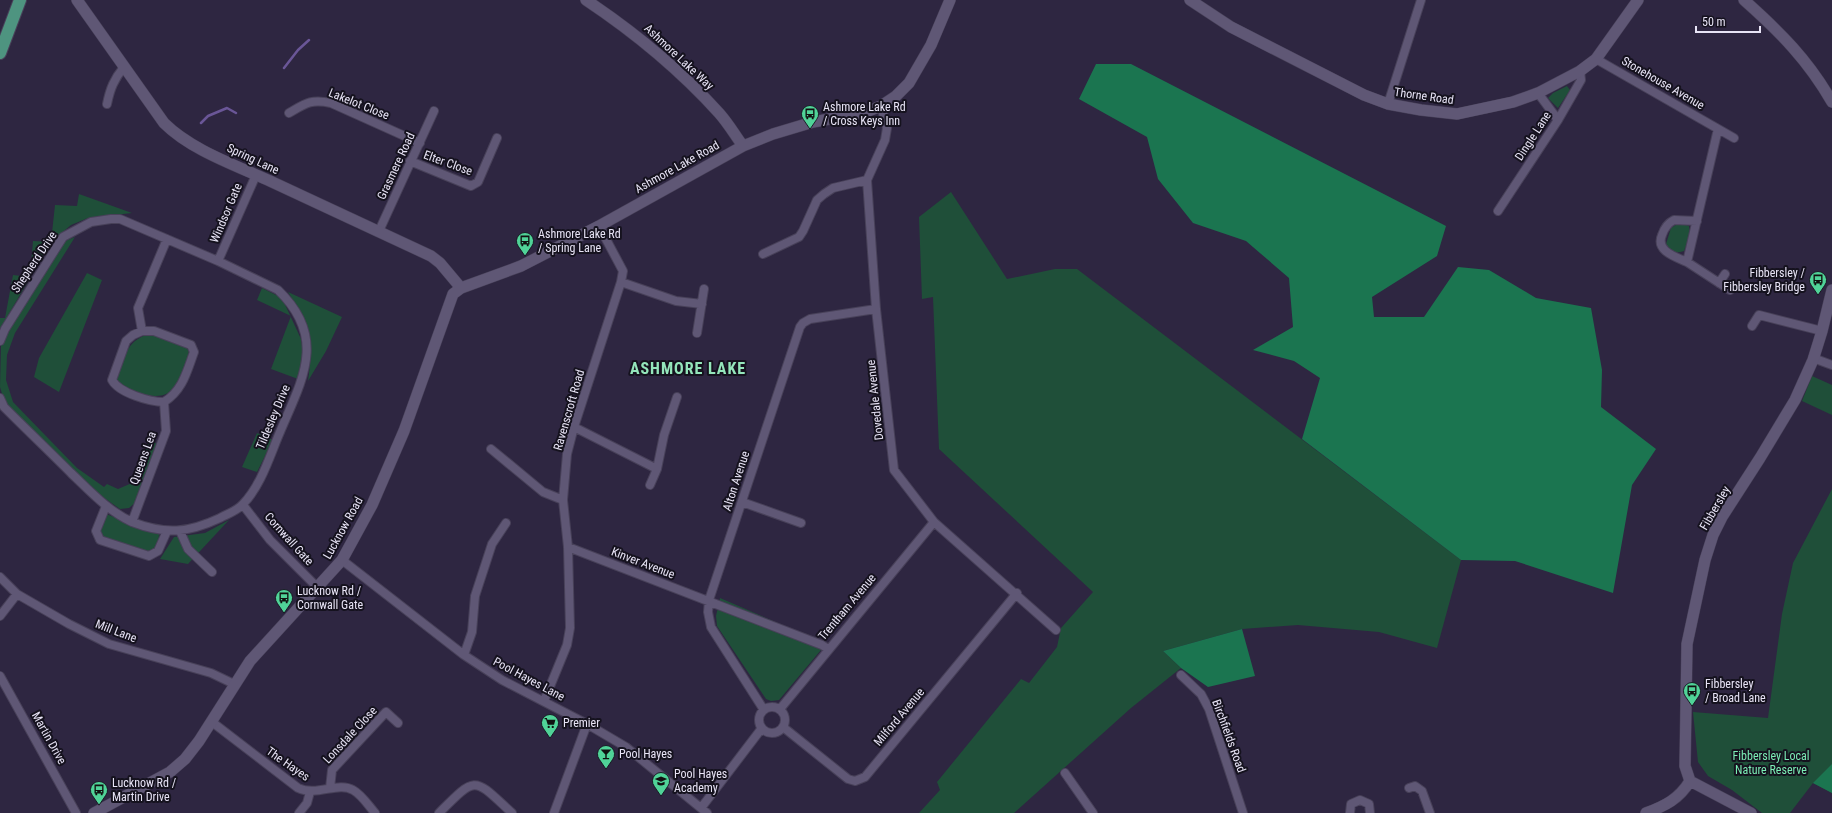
<svg xmlns="http://www.w3.org/2000/svg" width="1832" height="813" font-family="'Roboto Condensed',sans-serif">
  <style>
    .green { fill: #1f4f39 }
    .forest { fill: #1b7550 }
    .lines { fill: none; stroke-linecap: round; stroke-linejoin: round }
    .stream { stroke: #6a5697; stroke-width: 2.5 }
    .street-casing { stroke: #484159; stroke-width: 10 }
    .secondary-casing { stroke: #484159; stroke-width: 12 }
    .primary-casing { stroke: #484159; stroke-width: 14 }
    .street { stroke: #5f5775; stroke-width: 8 }
    .secondary { stroke: #5f5775; stroke-width: 11 }
    .primary { stroke: #4e9480; stroke-width: 12 }
    .labels { text-anchor: middle; dominant-baseline: central; stroke-width: 4; stroke-linejoin: round; paint-order: stroke }
    .street-label { font-size: 12px; fill: #e8e4f6; stroke: #15121e }
    .poi-label { font-size: 12px; fill: #e8e4f6; stroke: #15121e; text-anchor: start }
    .park-label { font-size: 12px; fill: #7ceeb6; stroke: #15121e }
    .district-label { font-size: 16px; font-weight: bold; letter-spacing: 1px; fill: #94e6bb; stroke: #15121e }
  </style>
  <rect width="100%" height="100%" fill="#2e2641"/>
  <path class="green" d="M1567 86 1570 90 1558 108 1548 98 1553 93Z
    M951 192 1007 279 1055 269H1077L1461 560 1437 648 1379 632 1298 625 1242 629 1163 651 1181 668 1131 708 1014 813H919L940 790 937 782 1021 679 1029 683 1057 647 1061 628 1093 592 939 449 933 297 922 299 919 217Z
    M79 194 132 213 88 218 71 225 51 242 0 329V318H5L13 275 30 277 33 241 51 242 55 205 77 206Z
    M1679 223 1689 226 1690 236 1684 251C1675 254 1671 252 1666 244L1671 228Z
    M75 237 15 333 7 355 6 380 13 402 77 468 104 487 107 484 118 489 132 483 150 439 158 445 136 502 129 508 120 509 100 495 5 404 0 387 1 344 11 324 63 242Z
    M87 273 102 280 59 392 34 377 39 358Z
    M262 288 282 298 301 339 304 360 298 379 271 369 291 316 257 300Z
    M288 292 342 317 326 351 308 381C314 339 310 327 288 292Z
    M148 334C161 337 181 340 189 351 184 382 172 406 137 392 129 389 121 387 116 380 124 359 125 342 148 334Z
    M1812 376 1832 385V415L1802 401Z
    M257 433 273 440 257 472 242 467Z
    M1832 489V793L1813 783 1790 813H1762L1732 790 1708 776 1698 762 1693 712 1768 718 1782 614 1793 563Z
    M106 514 159 534C159 544 156 548 148 553L102 536 99 531Z
    M229 520 188 564 160 559 174 537 205 533Z
    M720 598 826 644 779 700 771 701 766 699 717 626 716 616Z"/>
  <path class="forest" d="M1096 64H1131L1446 226 1437 256 1372 297 1374 317H1424L1458 267 1489 270 1536 298 1591 308 1602 370 1601 407 1656 449 1632 485 1613 593 1515 561 1461 560 1302 439 1320 378 1294 361 1253 350 1293 327 1289 278 1246 241 1193 223 1158 179 1147 137 1079 99Z
    M1242 629 1255 676 1208 687 1181 668 1163 651Z
    M1832 764V793L1813 783Z"/>
  <g class="lines">
    <path class="stream" d="M284 68 298 50 309 40
      M201 123 208 116 227 108 236 113"/>
    <defs>
      <path id="street" d="M1596 59 1734 138
        M1538 93 1558 120
        M107 104C110 89 114 79 124 67
        M1388 104 1421 0
        M881 106 887 128 885 140 867 180 876 309 894 470 934 522 1056 630
        M289 113C306 103 311 99 331 103L420 143
        M1718 129 1687 262 1730 290
        M410 161 471 186 478 182 497 138
        M1498 211 1558 120 1581 80 1580 71
        M379 231 434 111
        M763 254 799 237 803 231 817 200 824 194 833 188 867 180
        M218 261 256 175
        M1687 262C1676 257 1655 251 1662 235 1664 229 1668 223 1674 220L1697 221
        M621 282 676 301 702 304
        M1719 283 1725 274
        M1752 326 1759 315 1822 331
        M142 331H154L191 345 194 352C187 371 183 390 164 402
        M697 333 704 289
        M0 341 5 329 63 237 91 222 111 219H120L218 261 278 290C328 338 302 380 280 432 270 455 261 486 243 504 237 511 227 514 220 518 188 533 166 535 132 522 108 511 90 491 71 473 49 451 26 429 4 407L0 398
        M1813 358 1832 365
        M574 427 657 469
        M491 449 543 492 563 500
        M650 485 657 469 664 435 677 397
        M742 502 801 523
        M243 505 270 540 318 588
        M106 506 96 531 100 540 149 556 158 551 167 531
        M132 522 166 431 164 402C150 402 119 393 112 380L126 341 133 335 142 331 138 308 167 239
        M180 531 188 549 212 572
        M568 547 822 645 828 649
        M342 560 464 655 502 680 587 724 626 747 707 813
        M0 577 17 594 69 624 109 644 211 673 234 684
        M0 616 17 594
        M464 655 472 632 475 596 492 544 506 523
        M1181 675 1201 694 1209 709 1243 813
        M0 676 76 813
        M544 701 567 645 570 628 568 547 563 500 567 454 574 427 621 282 623 271 599 226
        M759 720a13 13 0 1 1 26 0a13 13 0 1 1-26 0Z
        M780 709 934 522
        M764 710 711 627 708 612 709 600 800 327 803 323 810 319 876 309
        M212 722 298 788C317 797 338 781 353 790 362 795 368 805 375 813
        M783 727 848 779 855 781 865 777 1017 593
        M1065 773 1093 813
        M330 788 332 770 386 712 398 723
        M1409 788 1415 786 1422 791 1430 813
        M701 808 762 728
        M299 813 307 803 310 792
        M439 813C477 775 473 777 512 813
        M554 813 587 724
        M1350 813 1351 804 1360 800 1369 804 1370 813"/>
      <path id="secondary" d="M77 0 164 123C191 150 235 165 270 181 324 206 377 231 431 256L440 263 461 288
        M586 0C634 32 680 70 719 113 728 123 735 135 743 146
        M1190 0 1231 27 1364 95 1388 104 1421 110 1457 114 1513 102 1538 93 1580 71 1596 59 1638 0
        M1744 0C1780 32 1808 60 1832 102
        M1690 781 1685 766 1687 644 1705 560 1713 535 1722 517 1760 458 1795 400 1813 360 1822 331 1832 290
        M1690 781 1751 813
        M94 813 170 772 185 759 199 741 250 661 342 560 372 505 404 431 453 294 461 288 521 266 599 226 743 146 773 134 813 122 863 113 881 106 896 96 909 83 931 45 950 0
        M1646 813C1665 806 1679 799 1690 781"/>
      <path id="primary" d="M0 53 20 0"/>
    </defs>
    <use href="#street" class="street-casing"/>
    <use href="#secondary" class="secondary-casing"/>
    <use href="#primary" class="primary-casing"/>
    <use href="#street" class="street"/>
    <use href="#secondary" class="secondary"/>
    <use href="#primary" class="primary"/>
  </g>
  <defs>
    <symbol id="bus-pin" viewBox="-11 -11 22 30"><path d="M0 17L-7.5 6A9.5 9.5 0 1 1 7.5 6Z" fill="#50d398" stroke="#15121e"/><path d="M-5-6H5V4H4V6H2V4H-2V6H-4V4H-5ZM-3.5-4V0h7V-4ZM-3.5 1.2v1.5H-2V1.2ZM2 1.2v1.5H3.5V1.2Z" fill="#111"/></symbol>
    <symbol id="supermarket-pin" viewBox="-11 -11 22 30"><path d="M0 17L-7.5 6A9.5 9.5 0 1 1 7.5 6Z" fill="#50d398" stroke="#15121e"/><path d="M-6-5.5h2.5l.6 2H6L4.5 2H-2.5L-4.4-4H-6ZM-1.5 3.2a1.3 1.3 0 1 0 .1 0ZM3 3.2a1.3 1.3 0 1 0 .1 0Z" fill="#111"/></symbol>
    <symbol id="bar-pin" viewBox="-11 -11 22 30"><path d="M0 17L-7.5 6A9.5 9.5 0 1 1 7.5 6Z" fill="#50d398" stroke="#15121e"/><path d="M-6-5H6L.8 .8V4.5H3.5V6h-7V4.5H-.8V.8Z" fill="#111"/></symbol>
    <symbol id="school-pin" viewBox="-11 -11 22 30"><path d="M0 17L-7.5 6A9.5 9.5 0 1 1 7.5 6Z" fill="#50d398" stroke="#15121e"/><path d="M0-5L7-2L0 1L-7-2ZM-4 1L0 2.5L4 1V4Q0 6-4 4Z" fill="#111"/></symbol>
  </defs>
  <g fill-rule="evenodd">
    <use href="#bus-pin" x="800" y="104" width="20" height="27"/>
    <use href="#bus-pin" x="515" y="231" width="20" height="27"/>
    <use href="#bus-pin" x="1808" y="270" width="20" height="27"/>
    <use href="#bus-pin" x="274" y="588" width="20" height="27"/>
    <use href="#bus-pin" x="1682" y="681" width="20" height="27"/>
    <use href="#supermarket-pin" x="540" y="713" width="20" height="27"/>
    <use href="#bar-pin" x="596" y="744" width="20" height="27"/>
    <use href="#school-pin" x="651" y="771" width="20" height="27"/>
    <use href="#bus-pin" x="89" y="780" width="20" height="27"/>
  </g>
  <g class="labels">
    <g class="street-label">
      <text transform="translate(679 57) rotate(43)">Ashmore Lake Way</text>
      <text transform="translate(1663 83) rotate(30)">Stonehouse Avenue</text>
      <text transform="translate(1424 96) rotate(8)">Thorne Road</text>
      <text transform="translate(359 104) rotate(22)">Lakelot Close</text>
      <text transform="translate(1533 136) rotate(-57)">Dingle Lane</text>
      <text transform="translate(253 159) rotate(25)">Spring Lane</text>
      <text transform="translate(448 163) rotate(20)">Elter Close</text>
      <text transform="translate(396 166) rotate(-65)">Grasmere Road</text>
      <text transform="translate(677 167) rotate(-29)">Ashmore Lake Road</text>
      <text transform="translate(226 213) rotate(-67)">Windsor Gate</text>
      <text transform="translate(34 262) rotate(-56)">Shepherd Drive</text>
      <text transform="translate(875 400) rotate(-96)">Dovedale Avenue</text>
      <text transform="translate(569 410) rotate(-74)">Ravenscroft Road</text>
      <text transform="translate(273 417) rotate(-67)">Tildesley Drive</text>
      <text transform="translate(143 458) rotate(-70)">Queens Lea</text>
      <text transform="translate(736 481) rotate(-72)">Alton Avenue</text>
      <text transform="translate(1715 508) rotate(-60)">Fibbersley</text>
      <text transform="translate(343 528) rotate(-61)">Lucknow Road</text>
      <text transform="translate(289 539) rotate(48)">Cornwall Gate</text>
      <text transform="translate(643 563) rotate(21)">Kinver Avenue</text>
      <text transform="translate(847 607) rotate(-50)">Trentham Avenue</text>
      <text transform="translate(116 631) rotate(21)">Mill Lane</text>
      <text transform="translate(529 679) rotate(28)">Pool Hayes Lane</text>
      <text transform="translate(899 717) rotate(-50)">Milford Avenue</text>
      <text transform="translate(350 735) rotate(-47)">Lonsdale Close</text>
      <text transform="translate(1229 736) rotate(70)">Birchfields Road</text>
      <text transform="translate(49 738) rotate(61)">Martin Drive</text>
      <text transform="translate(288 764) rotate(35)">The Hayes</text>
    </g>
    <g class="poi-label">
      <text x="823" y="107">Ashmore Lake Rd<tspan x="823" dy="14">/ Cross Keys Inn</tspan></text>
      <text x="538" y="234">Ashmore Lake Rd<tspan x="538" dy="14">/ Spring Lane</tspan></text>
      <text x="1805" y="273" text-anchor="end">Fibbersley /<tspan x="1805" dy="14">Fibbersley Bridge</tspan></text>
      <text x="297" y="591">Lucknow Rd /<tspan x="297" dy="14">Cornwall Gate</tspan></text>
      <text x="1705" y="684">Fibbersley<tspan x="1705" dy="14">/ Broad Lane</tspan></text>
      <text x="563" y="723">Premier</text>
      <text x="619" y="754">Pool Hayes</text>
      <text x="674" y="774">Pool Hayes<tspan x="674" dy="14">Academy</tspan></text>
      <text x="112" y="783">Lucknow Rd /<tspan x="112" dy="14">Martin Drive</tspan></text>
    </g>
    <g class="park-label">
      <text x="1771" y="756">Fibbersley Local<tspan x="1771" dy="14">Nature Reserve</tspan></text>
    </g>
    <g class="district-label">
      <text x="688" y="368">ASHMORE LAKE</text>
    </g>
  </g>
  <path d="M1696 26v6h64v-6" fill="none" stroke="#e8e4f6" stroke-width="2"/>
  <text x="1702" y="26" font-size="12" fill="#e8e4f6" stroke="#15121e" stroke-width="3" paint-order="stroke">50 m</text>
</svg>
